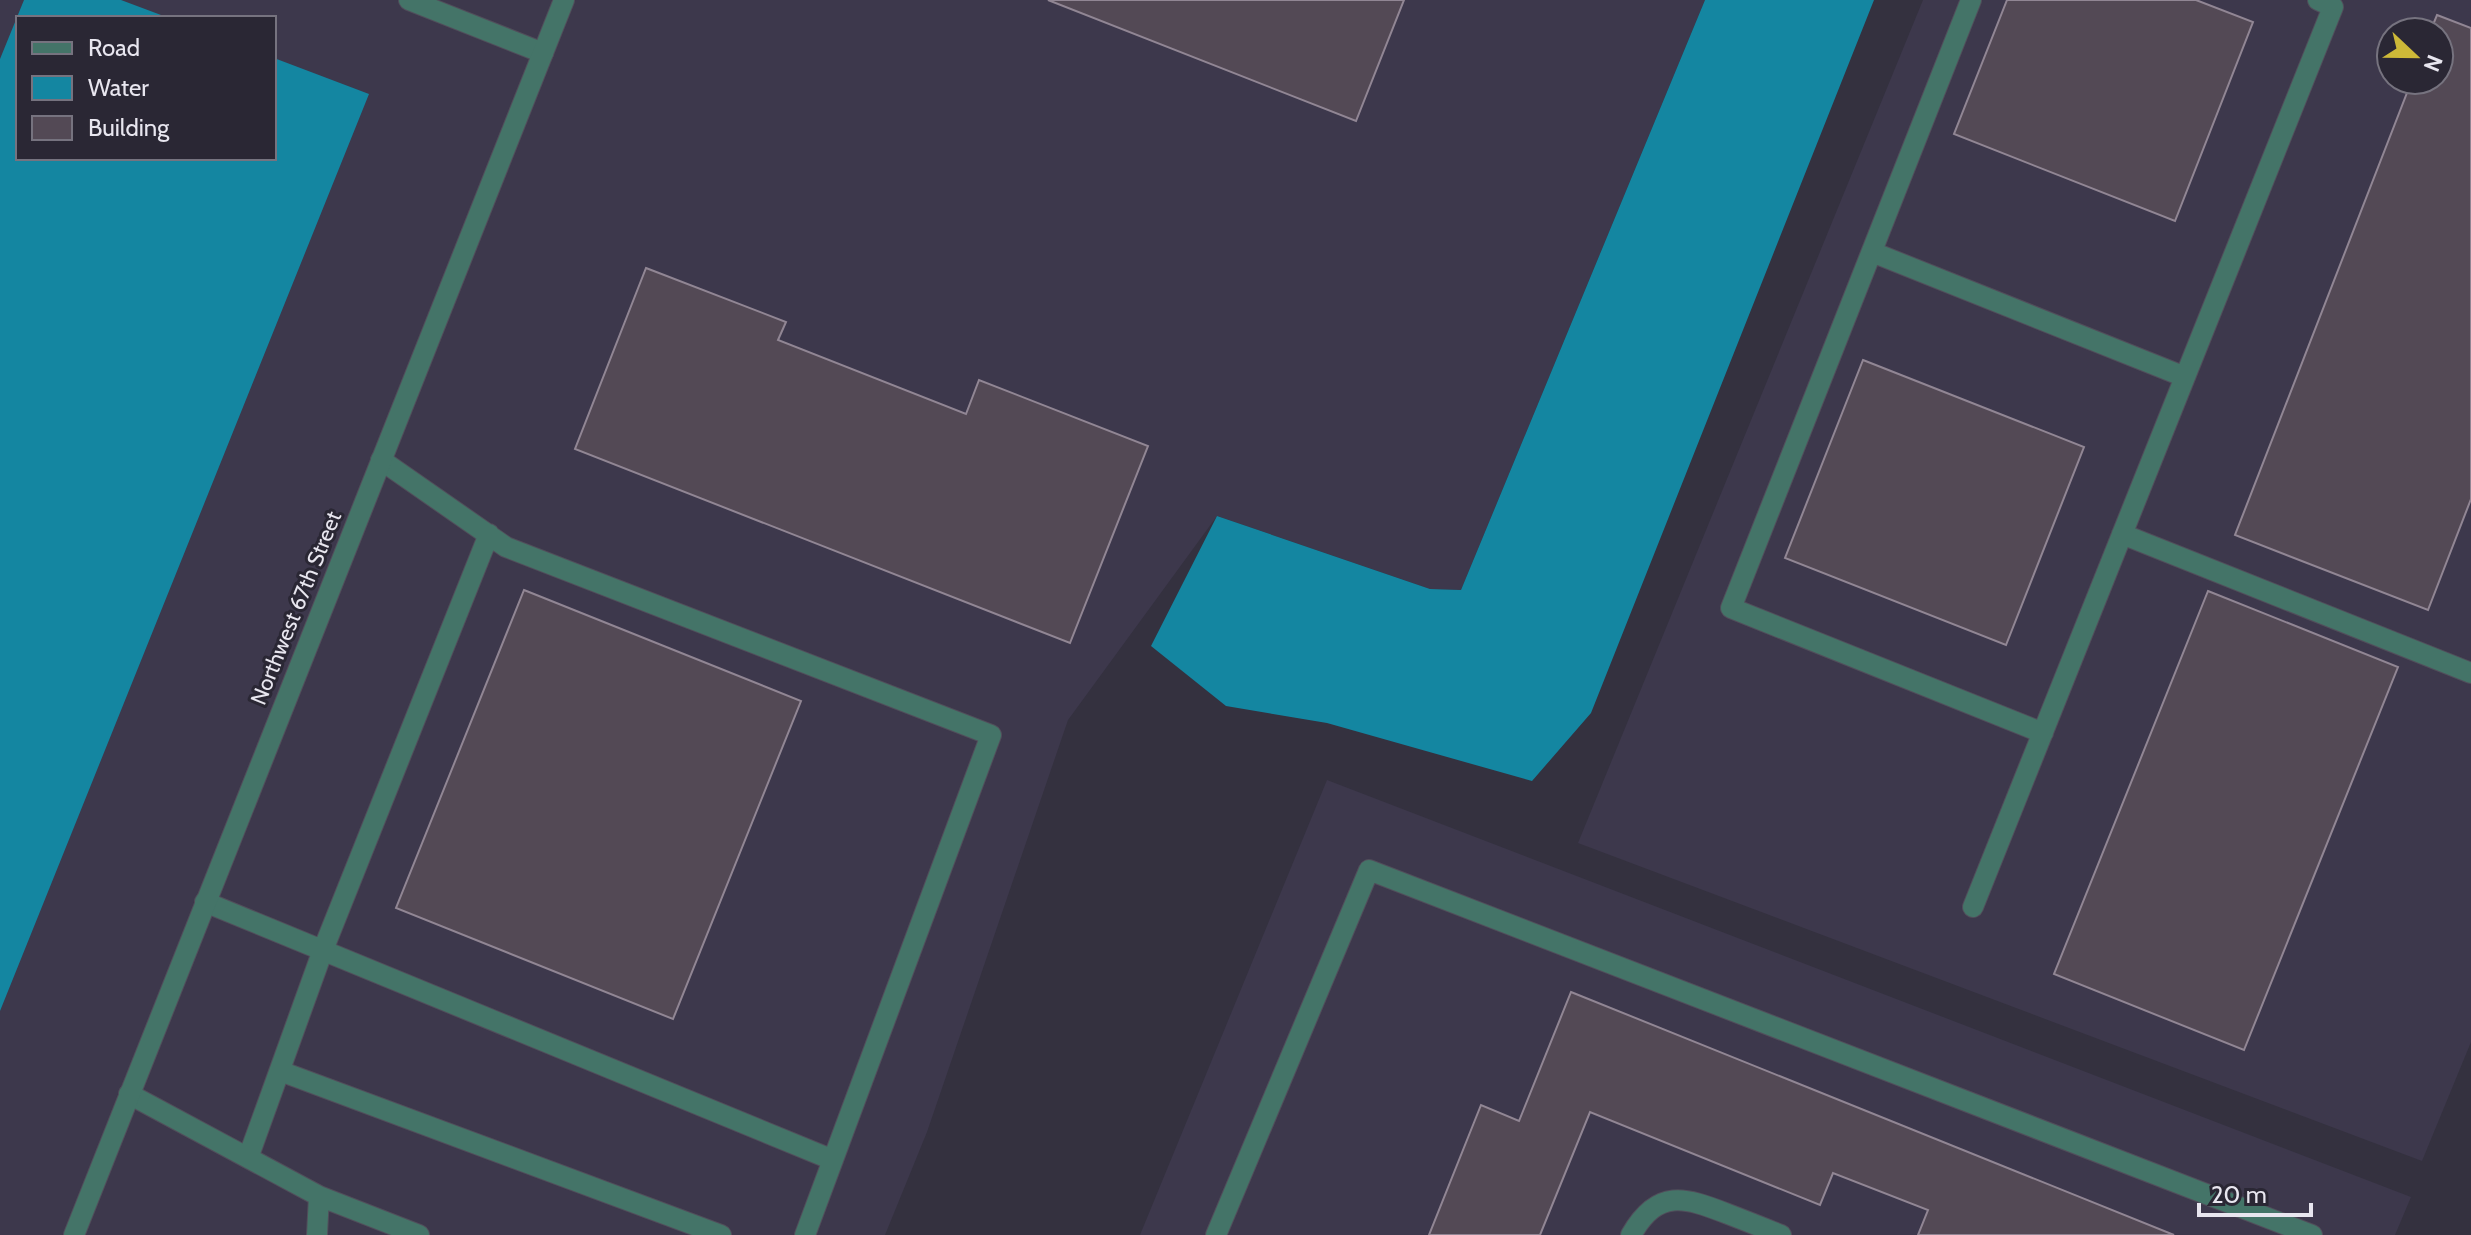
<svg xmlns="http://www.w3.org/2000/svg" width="2471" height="1235" font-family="Cabin,sans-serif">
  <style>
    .built { fill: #3d384c; fill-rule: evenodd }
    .water { fill: #1486a1 }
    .building { fill: #534955; stroke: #918694; stroke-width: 2 }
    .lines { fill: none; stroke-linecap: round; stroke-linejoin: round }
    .service-casing { stroke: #514e5b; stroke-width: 22 }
    .minor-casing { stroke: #514e5b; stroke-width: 22 }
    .service { stroke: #447468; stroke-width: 20 }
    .minor { stroke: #447468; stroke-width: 20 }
    .labels { text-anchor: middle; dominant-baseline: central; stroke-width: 6; stroke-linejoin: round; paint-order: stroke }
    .street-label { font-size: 22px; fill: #e8e6ef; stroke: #2a2734 }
  </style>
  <rect width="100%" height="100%" fill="#34313f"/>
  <path class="built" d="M0 0H1705L1461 590 1430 589 1217 516 1068 720 927 1132 885 1235H0ZM18 18H274V158H18Z
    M1923 0H2471V1042L2422 1161 1578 843ZM2391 32H2439V80H2391Z
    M1327 780 2411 1197 2395 1235H1140Z"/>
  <path class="water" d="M24 0H121L169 18H18V158H274V58L369 94 0 1011V59Z
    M1705 0H1874L1591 713 1532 781 1327 723 1226 706 1151 646 1217 516 1430 589 1461 590Z"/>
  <path class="building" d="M1048 0H1404L1356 121Z
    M2007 0H2196L2253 22 2175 221 1954 134Z
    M2437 15 2471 28V499L2428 610 2235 535 2412 80H2439V32H2430Z
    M646 268 786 322 778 340 966 414 979 380 1148 446 1070 643 575 449Z
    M1863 360 2084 447 2006 645 1785 558Z
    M524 590 801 701 673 1019 396 908Z
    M2208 591 2398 667 2244 1050 2054 974Z
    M1571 992 2174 1235H1918L1928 1210 1833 1173 1820 1205 1590 1112 1540 1235H1429L1481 1105 1519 1121Z"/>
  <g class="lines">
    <defs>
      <path id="service" d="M409 0 543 53
        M1971 0 1731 608 2043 733
        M1872 252 2185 377
        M381 460 506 547 991 735 805 1235
        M2122 534 2471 673
        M205 902 833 1160
        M1973 907 2333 7 2318 0
        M280 1071 721 1235
        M129 1094 319 1196 419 1235
        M248 1158 323 950 489 534
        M317 1235 319 1196
        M1216 1235 1369 870 2312 1235
        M1631 1235C1658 1188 1684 1197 1728 1214 1746 1221 1764 1228 1781 1235"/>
      <path id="minor" d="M74 1235 564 0"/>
    </defs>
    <use href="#service" class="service-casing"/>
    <use href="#minor" class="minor-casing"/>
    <use href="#service" class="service"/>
    <use href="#minor" class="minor"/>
  </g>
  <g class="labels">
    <g class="street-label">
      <text transform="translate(296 608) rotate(-68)">Northwest 67th Street</text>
    </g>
  </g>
  <rect x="16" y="16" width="260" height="144" fill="#2a2734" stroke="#76737f" stroke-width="2"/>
  <rect x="32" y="42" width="40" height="12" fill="#447468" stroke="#76737f" stroke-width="2"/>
  <text x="88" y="56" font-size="24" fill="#e8e6ef">Road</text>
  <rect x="32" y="76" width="40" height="24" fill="#1486a1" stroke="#76737f" stroke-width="2"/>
  <text x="88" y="96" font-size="24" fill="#e8e6ef">Water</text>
  <rect x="32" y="116" width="40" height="24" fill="#534955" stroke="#76737f" stroke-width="2"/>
  <text x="88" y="136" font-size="24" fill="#e8e6ef">Building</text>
  <g transform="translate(2415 56) rotate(112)"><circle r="38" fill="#2a2734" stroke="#76737f" stroke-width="2"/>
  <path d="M0-6L14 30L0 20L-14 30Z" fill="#cdb938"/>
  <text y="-12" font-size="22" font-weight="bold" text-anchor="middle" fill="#e8e6ef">N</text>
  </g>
  <path d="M2199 1203v12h112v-12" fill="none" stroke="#e8e6ef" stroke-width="4"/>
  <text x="2211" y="1203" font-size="24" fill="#e8e6ef" stroke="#2a2734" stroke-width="6" paint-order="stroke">20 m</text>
</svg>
